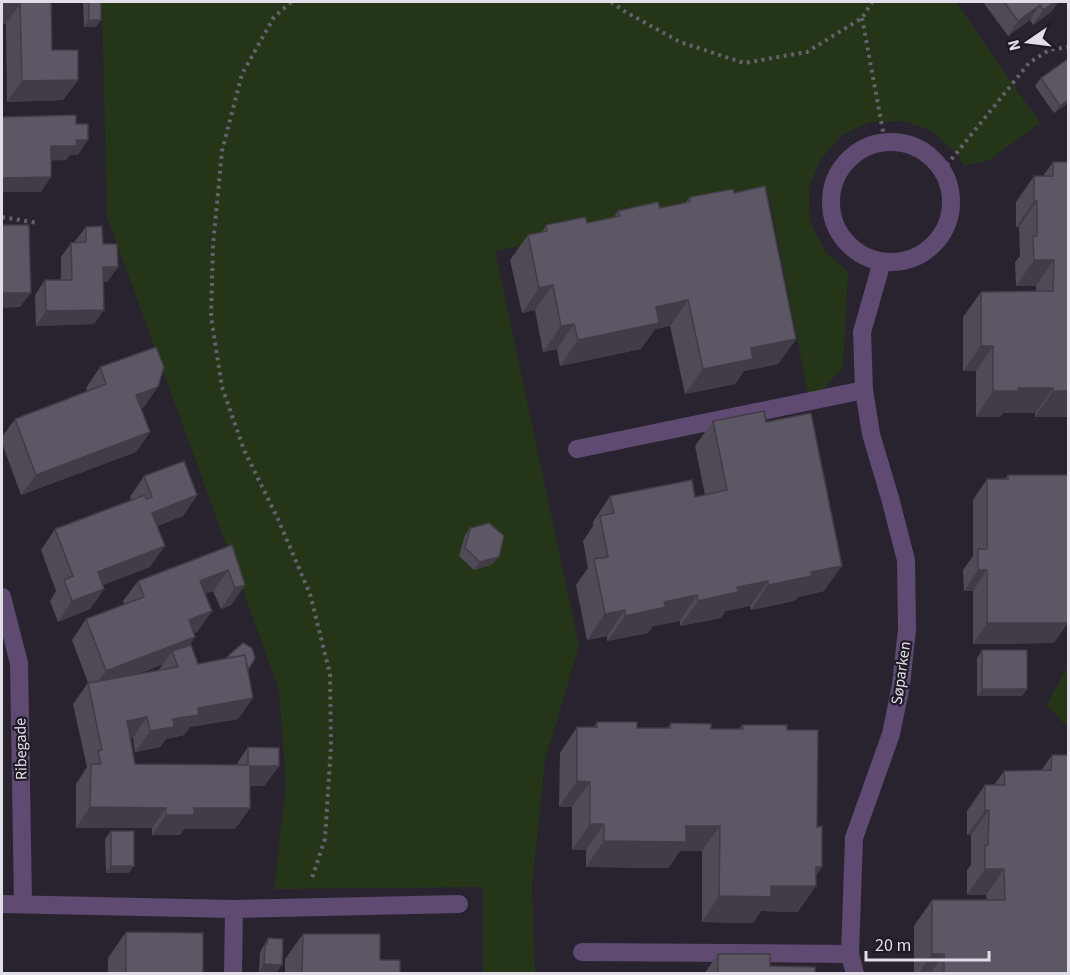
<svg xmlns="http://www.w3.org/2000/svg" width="1070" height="975" font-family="'Source Sans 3',sans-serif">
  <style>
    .green { fill: #253618 }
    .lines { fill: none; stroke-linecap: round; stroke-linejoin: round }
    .path { stroke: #66616d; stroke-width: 4; stroke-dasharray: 3 4.5; stroke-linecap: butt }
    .minor { stroke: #5f4b71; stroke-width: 18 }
    .wall { fill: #504a56; fill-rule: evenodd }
    .shaded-wall { fill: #413c46 }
    .building { fill: #5d5664; stroke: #413c46; stroke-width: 1.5 }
    .labels { text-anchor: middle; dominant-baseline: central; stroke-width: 4.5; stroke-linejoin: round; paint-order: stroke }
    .street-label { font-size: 16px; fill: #e2dee7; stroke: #201926 }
  </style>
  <rect width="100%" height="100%" fill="#292330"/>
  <path class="green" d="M102 2H956L1040 123 989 160 965 166 957 154 932 131 905 121 870 122 842 135 820 160 809 188 810 222 826 252 848 272 843 367 820 393H808L769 195 495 251 579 646 545 760 532 886 535 973H483V887L274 889 286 785 279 690 107 216Z
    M1068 666V728L1047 705Z"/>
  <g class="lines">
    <path class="path" d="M291 2 274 17 242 74 222 151 213 245 211 317 222 387 244 450 277 517 310 594 330 674 331 746 325 839 312 878
      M611 2 624 11 680 42 744 63 807 52 862 18 872 2
      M862 18 885 142
      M942 171 1029 63 1049 50 1068 47
      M2 217 38 223"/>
    <path class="minor" d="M831 202a60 60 0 1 1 120 0a60 60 0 1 1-120 0Z
      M577 449 864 390
      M2 597 19 663 23 904
      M2 904 234 909 459 904
      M582 952 850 954
      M233 974 234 909
      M855 974 850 954 854 838 891 734 901 685 907 629 906 560 890 498 871 434 864 390 862 332 882 262"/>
  </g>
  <path class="wall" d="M2 2H51L52 50 78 80 63 100 7 102 6 24Z
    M83 2H101L96 27H84Z
    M983 2H1058L1051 12 1033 25 1030 20 1008 36Z
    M1041 78 1068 103 1054 113 1035 86Z
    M1053 162H1068V417H1035V413H1003L1000 417H976V371H963V317L981 292 1036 291V286H1016L1015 262 1020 256 1019 227H1016V202L1034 176H1043Z
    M734 193 796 339 778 364 744 371 735 384 685 394 670 326 655 329 641 349 560 366 557 349 543 352 535 310 522 313 510 260 528 235 542 232 546 225 587 223 614 217 618 211 660 208 686 202 690 197Z
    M86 227 103 244 118 267 107 282H104L94 324 36 326 35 295 45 280H61V257L71 243H75V241Z
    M100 367 144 407 141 408 150 432 136 452 21 495 2 443V437L15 419 87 391 86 388Z
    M713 421 766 422 824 591 798 597 794 601 751 610 750 606 725 611 721 618 680 626V621L653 626 648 633 607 641V636L587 640 576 585 588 568 583 541 593 526V522L610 496 695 497 705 495 695 446Z
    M1008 475 1054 643 973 644V591H964L963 570 973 556V500L987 479H1005Z
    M144 476 197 495 183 516 157 526 150 567 103 585 104 589 90 609 58 622 50 601 56 591 41 550 55 529 131 500 130 497Z
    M470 528 493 564 474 570 459 556 465 535Z
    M232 545 245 585 231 605 221 609 213 591 205 594 212 611 197 632 194 633 195 637 189 645 198 664 226 658 229 655 250 667 248 670 253 698 238 719 190 727 184 735 166 739 160 747 135 752 133 738H131L135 764 236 765 248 747 279 766 264 786H250V808L235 829H184L180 835H152V828H76V784L87 767 73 704 88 683 72 640 86 619 125 605 123 601 138 581ZM163 664 158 671 136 675Z
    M982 650 1027 689 1022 696H977V658Z
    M597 722 637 728H667L671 723 711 729H739L742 725 787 730 816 876 798 912 761 911 753 923 702 922V851H680L668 868 586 867V850H572V807H559L560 753 577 727H594Z
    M1052 755 1068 974H914V926L932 900H987L986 895H967V870L971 865V835H967V811L985 785H994L1004 771H1041Z
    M111 831 129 873H106L105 839Z
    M126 932 203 974H108V958Z
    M303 934 380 960 400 974H285V959Z
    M268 938 277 972H259L260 952Z
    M718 954 770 966 815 974H704Z"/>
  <path class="shaded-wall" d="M1055 2H1058L1051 12 1033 25 1043 10Z
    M2 4H20L6 24H2Z
    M1040 5 1030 20 1008 36 1018 21Z
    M89 20H101L96 27H84Z
    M78 80 63 100 7 102 22 81Z
    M1068 100V103L1054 113 1060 106Z
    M76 140H88L78 155H70L66 160 40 161 51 146Z
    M51 177 41 192H2V178Z
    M1034 201H1037L1019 227H1016Z
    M1034 260H1054L1036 286H1016Z
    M103 267H118L107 282H93Z
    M553 285 535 310 522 313 539 288Z
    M2 293H31L20 307 2 308Z
    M688 300 670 326 655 329 641 349 560 366 578 340 656 307Z
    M104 310 94 324 36 326 46 311Z
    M574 324 557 349 543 352 561 326Z
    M796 339 778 364 744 371 735 384 685 394 703 369 751 348Z
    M981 346H993L976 371H963Z
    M158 387 144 407 122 416 136 395Z
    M1018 388H1053L1035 413H1003L1000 417H976L993 391Z
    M1053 391H1068V417H1035Z
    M150 432 136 452 21 495 36 475Z
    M197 495 183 516 137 533 152 513Z
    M165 546 150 567 84 592 98 572Z
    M499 557 493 564 474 570 480 562Z
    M842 566 824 591 798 597 794 601 751 610 768 585 811 572Z
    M228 570 213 591 186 601 200 581Z
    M978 570H987L973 591H964Z
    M768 581 750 606 725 611 721 618 680 626 698 601 737 587Z
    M245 585 231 605 221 609 235 588Z
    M104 589 90 609 58 622 72 601Z
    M697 595 680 621 653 626 648 633 607 641 625 616 664 602Z
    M625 610 607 636 587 640 605 614Z
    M212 611 197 632 174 641 189 620Z
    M987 623H1068L1054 643 973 644Z
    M195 637 181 657 172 651 163 664 91 692 106 671Z
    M982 689H1027L1022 696H977Z
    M253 698 238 719 190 727 184 735 166 739 160 747 135 752 150 731 198 708Z
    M147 717 133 738 113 741 127 721Z
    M250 766H279L264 786H235Z
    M577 781 590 782 572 807H559Z
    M90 807 166 808 152 828H76Z
    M194 808H250L235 829H184L180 835H152L166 815Z
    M985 810H989L971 835H967Z
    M590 824H604L586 850H572Z
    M686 826H720L702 851H680L668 868 586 867 604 841Z
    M111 866H134L129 873H106Z
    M816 867H822L809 886H816L798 912 761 911 753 923 702 922 719 896 771 886Z
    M985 869H1004L986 895H967Z
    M932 954H944L930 974H918Z
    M264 964 282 965 277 972H259Z"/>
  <path class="building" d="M2 2H51L52 50H78V80L22 81 20 4H2Z
    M89 2H101V20H89Z
    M1004 2H1055L1043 10 1040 5 1018 21Z
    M1068 59V100L1060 106 1041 78Z
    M76 115V124H88V140H76L77 146H51V177L2 178V117Z
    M1053 162H1068V391H1053V388H1018V391H993V346H981V292L1053 291 1054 260H1034L1033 236H1037V201H1034V176H1053Z
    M765 186 796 339 751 348 753 359 703 369 688 300 656 307 659 323 578 340 574 324 561 326 553 285 539 288 528 235 547 231 546 225 585 217 587 223 620 216 618 211 658 202 660 208 690 202V197L733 189 734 193Z
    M2 225H29L31 293H2Z
    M102 226 103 244H117L118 267H103L104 310 46 311 45 280H72L71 243 86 242V227Z
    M156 347 164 367 158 387 136 395 150 432 36 475 15 419 106 384 100 367Z
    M764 411 766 422 811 413 842 566 811 572 812 576 768 585V581L737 587 738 592 698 601 697 595 664 602 666 607 625 616V610L605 614 594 559 608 557 600 516 614 513 610 496 692 480 695 497 727 490 713 421Z
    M184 461 197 495 152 513 165 546 98 572 104 589 72 601 64 580 73 576 55 529 145 495 146 499 152 497 144 476Z
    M1008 475H1068V623H987V570H978V549H987V479H1008Z
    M489 523 504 536 499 557 480 562 465 548 470 528Z
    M232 545 245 585 235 588 228 570 200 581 212 611 189 620 195 637 106 671 86 619 144 597 138 581Z
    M243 643 252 648 255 658 250 667 247 668 245 655 230 658 229 655Z
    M191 645 198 664 245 655 253 698 198 708 199 715 173 719 174 727 150 731 147 717 127 721 135 764 248 765V747L279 748V766H250V808H194V815H166V808L90 807 91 764H101L98 751 102 750 88 683 178 667 172 651Z
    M982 650H1027V689H982Z
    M597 722H637V728H670L671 723 711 724V729H743L742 725H787V730H818L817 827 822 826V867H816V886H771V897L719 896 720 826H686V842L604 841V824H590V782L577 781V727H597Z
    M1052 755H1068V974H944V954H932V900H1005L1004 869H985V845H988L989 810H985V785H1005L1004 771 1051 770Z
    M111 831H134V866H111Z
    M126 932 203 933V974H126Z
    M303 934H380V960H400V974H302Z
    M268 938 283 939 282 965 264 964 265 944H267Z
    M718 954H770V966L815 967V974H718Z"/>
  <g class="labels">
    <g class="street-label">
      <text transform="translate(901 673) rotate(-82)">Søparken</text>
      <text transform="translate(21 749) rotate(-91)">Ribegade</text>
    </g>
  </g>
  <rect width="1070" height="975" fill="none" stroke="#e2dee7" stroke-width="6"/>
  <g transform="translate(1028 42) rotate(256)" stroke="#201926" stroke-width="4.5" paint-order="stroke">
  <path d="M0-4.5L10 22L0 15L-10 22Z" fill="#e2dee7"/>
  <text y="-9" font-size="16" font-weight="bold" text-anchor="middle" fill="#e2dee7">N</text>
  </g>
  <path d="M866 951v9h123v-9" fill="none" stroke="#e2dee7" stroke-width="3"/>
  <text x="875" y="951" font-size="18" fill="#e2dee7" stroke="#201926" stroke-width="4.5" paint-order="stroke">20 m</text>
</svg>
